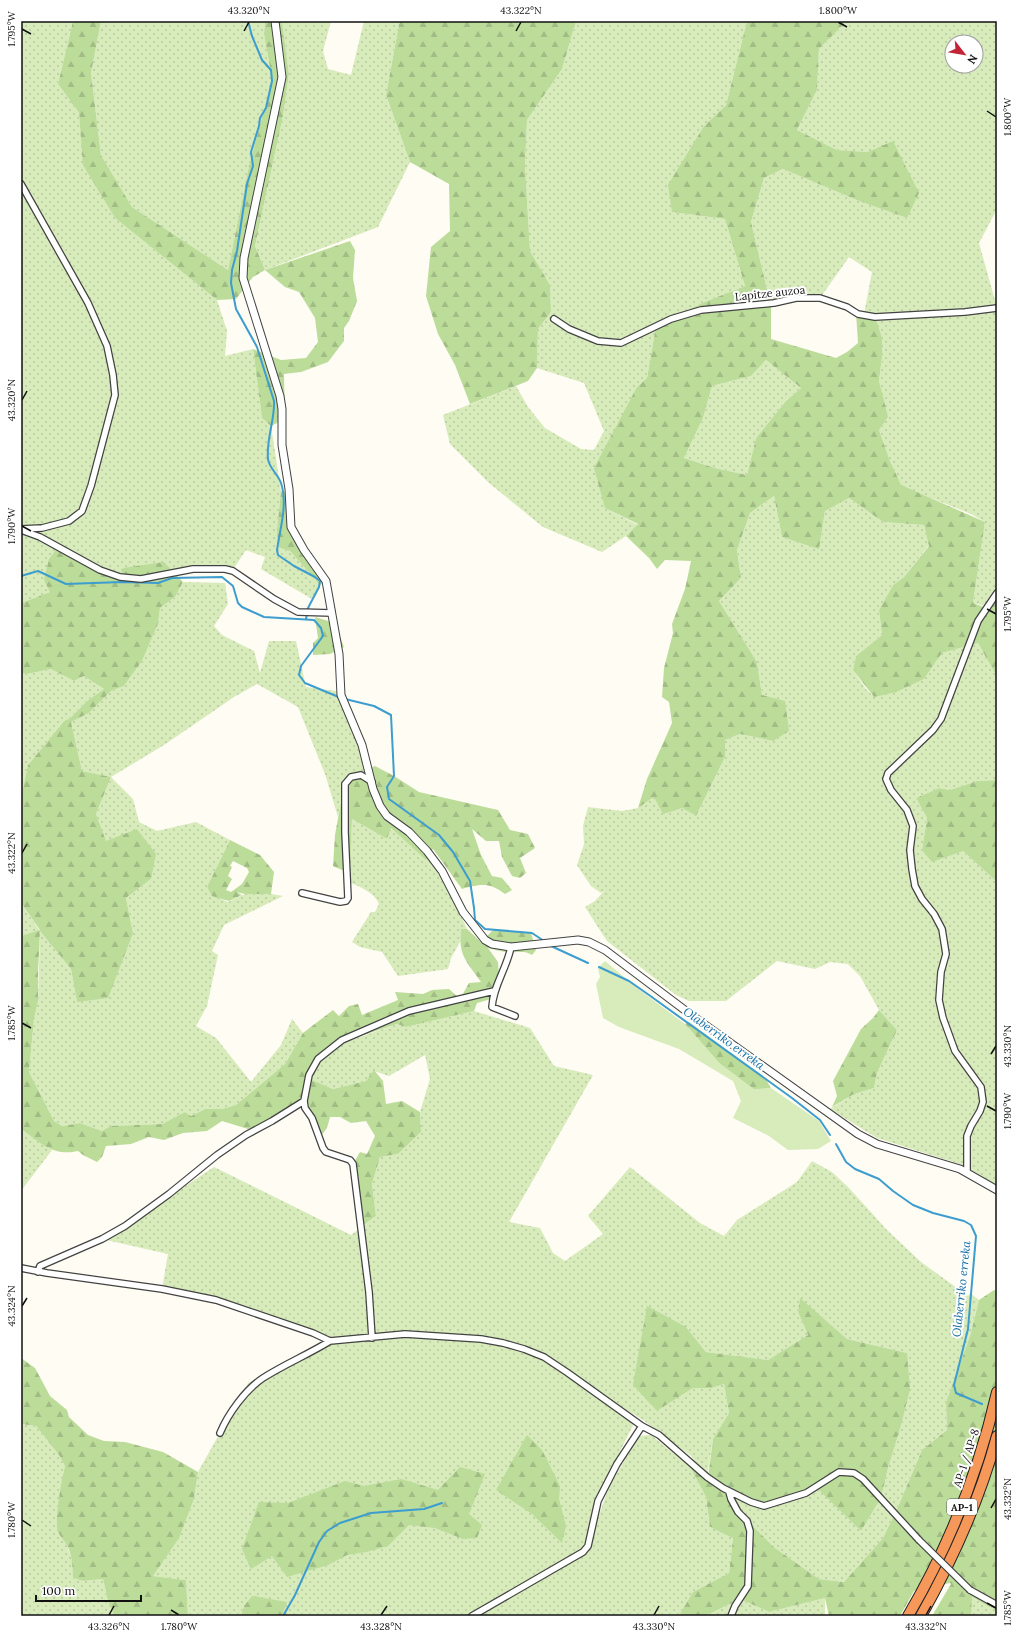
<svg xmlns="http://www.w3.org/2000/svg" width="1018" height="1637" font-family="Lora,serif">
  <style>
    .grass { fill: url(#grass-dots); fill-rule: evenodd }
    .forest { fill: url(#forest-firs); fill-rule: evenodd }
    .park { fill: #d7ebbb }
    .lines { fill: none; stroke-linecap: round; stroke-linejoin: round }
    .stream { stroke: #3d9dcf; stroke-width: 2 }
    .minor-casing { stroke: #434343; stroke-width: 8 }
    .tertiary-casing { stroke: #434343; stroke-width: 9 }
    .motorway-casing { stroke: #212121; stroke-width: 12 }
    .minor { stroke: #fff; stroke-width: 5.5 }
    .tertiary { stroke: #fff; stroke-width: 7 }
    .motorway { stroke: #f6985a; stroke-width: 10 }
    .minor-bridge-casing { stroke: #434343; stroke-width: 8; stroke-linecap: butt }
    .minor-bridge { stroke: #fff; stroke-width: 5.5 }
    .ticks { fill: none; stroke: #101010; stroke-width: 1.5 }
    .labels { text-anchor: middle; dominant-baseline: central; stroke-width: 4; stroke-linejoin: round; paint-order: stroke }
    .shield { fill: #fff; stroke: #585858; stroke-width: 1 }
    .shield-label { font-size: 10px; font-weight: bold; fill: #101010 }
    .street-label { font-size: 11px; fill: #101010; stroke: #fff }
    .water-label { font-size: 12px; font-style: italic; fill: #166fa5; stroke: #fff }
    .neatline { fill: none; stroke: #101010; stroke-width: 1.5 }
    .ticks-label { font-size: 10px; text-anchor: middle; fill: #101010 }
  </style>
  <defs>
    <pattern id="grass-dots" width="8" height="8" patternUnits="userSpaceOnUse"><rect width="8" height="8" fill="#d7ebbb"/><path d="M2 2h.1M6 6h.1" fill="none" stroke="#b8c8a0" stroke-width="1.8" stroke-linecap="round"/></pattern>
    <pattern id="forest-firs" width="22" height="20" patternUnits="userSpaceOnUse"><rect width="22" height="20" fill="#bcdc9a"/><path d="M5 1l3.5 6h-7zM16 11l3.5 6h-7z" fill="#a1bc84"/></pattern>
  </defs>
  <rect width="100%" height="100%" fill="#fffcf3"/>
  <path class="grass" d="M21 21H73L58 84 79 113 84 165 115 218 217 300 227 331 225 356 253 349 262 418 271 426 281 491 277 529 290 551 320 585 312 599 261 569 265 557 246 550 234 568 223 565 120 577 50 592 21 603Z
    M101 21H265L264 34 272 79 249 166 228 270 132 207 101 155 91 73Z
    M282 21H331L323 51 328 69 351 75 364 21H401L399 24 386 95 410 162 378 227 265 270 255 246 283 116 289 74Z
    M576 21H747L726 105 704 126 672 212 725 219 745 286 702 303 656 326 647 378 637 387 605 508 638 525 626 536 602 552 543 527 489 483 450 444 443 415 516 386 528 407 545 428 581 449 594 450 604 431 584 383 537 368 538 329 551 312 550 285 530 251 525 165 527 120 562 69Z
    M847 21H997V209L979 243 996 304 987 313 997 311V589L985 606 973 603 985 522 971 514 901 486 890 461 879 430 888 417 884 408 879 381 882 357 864 314 872 272 849 257 818 301H794L771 306 751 222 764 178 783 169 859 201 907 218 868 152 837 150 797 130 817 90 819 49ZM952 42H976V66H952Z
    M766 360 801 388 786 401 756 438 747 475 715 468 684 458 703 418 712 386 751 376Z
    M774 496 782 537 819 548 825 511 849 498 883 522 924 525 929 545 904 577 893 585 879 610 882 635 856 656 853 670 866 689 874 697 924 679 942 653 978 643 997 677V780L977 781 950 790 939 788 916 798 927 818 922 850 955 853 963 851 997 882V1189L960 1164 877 1138 830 1109 854 1094 874 1088 877 1073 897 1030 879 1010 860 976 848 964 830 962 815 969 777 961 726 1001H689L676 995 607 941 585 907 595 901 605 890 601 893 591 886 577 865 584 844 583 826 588 807 622 811 638 808 654 797 682 808 696 816 695 818 725 757V740L740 734 773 741 762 695 757 662 719 601 741 578 737 550 750 513Z
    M183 582 225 583 228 604 214 626 222 635 254 651 260 673 269 641H296L306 687 336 691 362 752 366 770 345 779 338 817 325 774 298 707 257 684 234 697 164 745 111 777 133 799 139 822 157 831 196 822 230 840 207 887 214 895 228 902 245 894H271L283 896 224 925 212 951 218 955 207 1006 196 1026 216 1038 251 1082 281 1045 292 1019 303 1033 285 1064 236 1105 222 1109H205L191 1116 185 1112 162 1124 110 1126 102 1131 80 1123 64 1126 54 1121 29 1072 34 1019 38 1001 40 931 21 936V903L40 931 71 969 77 1002 133 933 126 898 151 879 106 842 96 814 111 777 82 771 71 722 89 713 111 691 124 686 142 661 158 624 160 608 175 597Z
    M51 669 74 681 84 676 104 689 87 701 70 718 64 721 28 765 21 797V673L27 674Z
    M352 819 387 839 391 828 426 859 428 856 456 905 467 929H461L460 942 451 958 448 969 398 976 382 952 360 947 352 942 371 912H375L379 904C374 892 360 887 349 882Z
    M474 1011 530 1028 554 1066 593 1075 509 1222 540 1228 553 1253 565 1261 603 1234 588 1216 630 1167 700 1223 724 1236 737 1220 797 1182 812 1161 832 1172 849 1188 887 1230 921 1262 968 1296 970 1293 979 1300 970 1336 946 1402 947 1430 922 1450 897 1509 883 1538 844 1582 819 1579 775 1548 737 1510 731 1493 771 1504 814 1484 861 1531 881 1498 889 1464 907 1353 847 1339 800 1299 798 1312 808 1335 768 1360 706 1352 686 1327 657 1411 693 1388H712L724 1384 729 1413 713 1439 707 1477 691 1456 643 1420 586 1385 634 1423 595 1502 589 1543 609 1487 639 1436 651 1435 690 1467 706 1497 710 1527 733 1537 729 1573 693 1592 681 1613 692 1616H282L286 1602 244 1606 241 1616H188L186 1580 153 1576 179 1537 194 1499 198 1472 248 1383 330 1341 216 1300 162 1289 168 1254 102 1239 125 1226 214 1167 351 1235 376 1216 372 1184 380 1157 398 1154 421 1132 420 1112 430 1079 425 1055 389 1076 374 1071 366 1081 333 1089 310 1079 319 1061 334 1048 349 1041 397 1024 406 1027Z
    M21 1129 52 1150 21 1191Z
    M21 1424 36 1426 59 1455 65 1466 63 1474 58 1531 67 1545 73 1563V1578L83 1581 103 1579 108 1601 114 1616H21Z
    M971 1597 989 1607 997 1609V1616H971Z
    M825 1598V1616H705L740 1599 769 1612Z"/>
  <path class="forest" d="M73 21H101L91 73 101 155 132 207 228 270 249 166 272 79 264 34 265 21H282L289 74 283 116 255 246 265 270 350 241 355 250 353 278 357 301 349 321 344 328V341L328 362 301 372 284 374 285 419 271 426 262 418 253 349 281 360 306 358 318 342 315 318 299 292 285 287 265 270 253 277 236 299 217 300 115 218 83 165 79 113 58 84Z
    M401 21H576L562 69 527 120 525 165 530 251 550 285 551 312 538 329 537 368 528 381 470 404 455 365 438 334 426 296 431 247 450 231 449 184 410 162 386 95 399 24Z
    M747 21H847L819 49 817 90 797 130 837 150 868 152 893 141 919 193 907 218 859 201 783 169 764 178 751 222 771 306V339L836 358 847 352 858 343 856 313 875 317 882 338V357L879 381 888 417 879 430 890 461 901 485 985 522 973 603 989 609 997 598V677L978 643 942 653 924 679 896 692 874 697 853 670 856 656 882 635 879 610 893 585 904 577 929 546 924 525 883 522 849 498 825 511 819 549 782 537 774 496 750 513 737 550 741 578 719 601 757 662 762 695 785 701 789 731 773 741 740 734 725 740V757L696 816 682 808 663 814 654 797 638 808 647 779 672 723 669 702 662 697 664 668 673 633 672 624 685 589 691 561 665 560 657 569 649 558 626 536 638 524 605 508 594 468 637 387 647 378 656 326 702 303 745 286 725 219 672 212 668 185 704 126 726 105ZM766 360 801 388 786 401 756 438 747 475 715 468 684 458 703 418 712 386 751 376Z
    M281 491 292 493 296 537 326 581 320 585 290 551 278 547 277 529Z
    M56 550 120 577 123 568 164 562 183 582 175 597 160 608 158 624 142 661 124 686 111 691 89 713 71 722 82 771 111 777 96 814 106 841 137 829 156 854 151 879 126 898 133 933 108 998 77 1002 71 969 40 931 38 973V1001L34 1019 29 1072 54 1121 63 1126 80 1123 102 1131 110 1126 162 1124 185 1112 191 1116 205 1109H222L236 1105 285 1064 303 1033 333 1010 339 1016 349 1006 358 1004 362 1015 398 1000 395 992 423 994 432 990 449 989 460 999 469 983 481 982C466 961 458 955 461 929H467L481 942 493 930 531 933 536 950 532 955C524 950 519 953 510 952 502 952 496 950 488 948L498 962 499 975 493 987 491 999 477 1003 474 1011 406 1027 397 1024 333 1045 314 1060 307 1075 310 1079 333 1089 366 1081 374 1070 383 1081 386 1104 402 1101 420 1112 421 1132 398 1154 380 1157 372 1184 376 1216 361 1227 353 1164 360 1152 367 1154 375 1136 366 1121 351 1123 340 1117H330L327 1128 320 1137 315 1118 303 1100 257 1126 248 1129 222 1121 207 1131 183 1133 164 1140 149 1137 131 1144 106 1146 102 1157 97 1162 83 1155 78 1151C53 1157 40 1142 21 1129V936L40 930 21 903V797L28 765 64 721 70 718 87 701 104 689 84 676 74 681 51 669 27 674 21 673V603L50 592 44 580 49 559Z
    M315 617 335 623 344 647 330 654 313 655V643L318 638Z
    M375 766 394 776 419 792 498 810 510 830 528 834 535 848 520 858 526 873 520 878 512 876 502 857 499 841H486L472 829 481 855 492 876 502 878 512 890 505 894C489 882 481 884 462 889L433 849 426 860 391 828 387 839 352 819 350 868 342 870 333 866 335 835 345 779Z
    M997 780V882L963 851 932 862 922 850 927 818 916 798 939 788 950 790 977 781Z
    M230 840 260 855 274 872 271 894H245L236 892 242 895 229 901 212 896 207 887ZM233 861 247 868 249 872 242 884 231 892 226 890 232 879 228 876 232 867 230 866Z
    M879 1010 897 1030 877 1073 874 1088 854 1094 832 1107 837 1096 833 1081 861 1029 873 1018Z
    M689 1022 765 1078 771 1088 754 1090 719 1063 685 1024Z
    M994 1290 997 1291V1609L989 1607 972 1597 971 1616H932L951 1584 950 1583 914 1591 900 1616H829L825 1598 769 1612 740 1599 705 1616H692L680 1614 693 1592 729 1573 733 1538 710 1527 706 1497 690 1467 708 1477 713 1439 729 1413 724 1384 712 1388H693L657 1411 633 1385 647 1306 686 1327 706 1352 768 1360 808 1335 798 1312 800 1298 847 1339 907 1353 910 1389 901 1425 889 1464 881 1498 861 1531 814 1485 771 1504 751 1502 731 1494 737 1510 775 1548 819 1579 844 1582 883 1538 897 1509 922 1450 947 1430 946 1402 970 1336 979 1300Z
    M21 1358 35 1368 50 1396 67 1410 69 1417 88 1435 104 1441 125 1442 163 1452 198 1472 194 1499 179 1538 153 1576 186 1580 188 1616H114L108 1601 103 1579 83 1581 73 1578C73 1567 72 1555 67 1545 64 1540 60 1536 58 1532 54 1522 62 1477 65 1466L59 1455 36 1426 21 1424Z
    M527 1435 542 1450 560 1486 559 1499 566 1526 562 1543 532 1514 496 1490Z
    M460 1467 485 1474 469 1514 482 1525 477 1538 463 1539 435 1528 409 1525 388 1546 366 1552 347 1555 328 1565 287 1577 272 1556 251 1569 242 1549 259 1502 288 1503 345 1481 364 1486 401 1479 438 1490Z
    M252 1596 287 1602 282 1616H241L244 1606Z"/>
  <path class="park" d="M605 961 637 988 685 1024 719 1063 754 1089 771 1088 819 1121 831 1141 818 1149 788 1150 769 1136 733 1118 741 1101 733 1081 679 1049 619 1027 603 1018 596 984 600 977 598 968Z"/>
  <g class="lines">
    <path class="stream" d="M248 21 252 36 262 60 271 70 272 81 266 108 260 118 259 126 251 152 253 166 247 184 237 251 232 270 231 283 236 309 257 347 274 401C275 420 266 439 268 459 269 468 278 474 281 483 288 504 280 529 277 550L278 555 294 566 315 577 320 581 319 587 308 608 306 619
      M21 576 38 571 66 584 122 582 158 583 172 578 222 577 233 586 238 603 242 607 264 617 314 620 321 628 323 636 301 666 299 675 305 683 341 698
      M345 699 374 706 391 715 394 776 387 787 389 799 439 835 453 852 470 881 474 908 475 920 485 929 532 933 544 941
      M551 946 588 963
      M599 967 629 981 649 995 792 1098 820 1120 830 1135
      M836 1144 846 1162 855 1169 879 1179 893 1191 913 1205 933 1213 964 1221 971 1225 976 1236 968 1329 954 1385 956 1393 982 1404
      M283 1616 295 1595 319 1542 327 1531 340 1523 371 1513 424 1509 442 1503"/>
    <defs>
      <path id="minor" d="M21 184 88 303 107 346 113 375 115 395 91 486 82 511 69 521 42 528 21 529
        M554 319 569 329 598 341 621 343 671 319 701 310 774 303 796 298H820L847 307 858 314 875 317 965 312 997 308
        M21 530 40 537 100 570 120 577 141 579 193 569H225L233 571 274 599 298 612 332 613
        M302 893 340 902 346 901 348 898 345 832V784L351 777 361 775 372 782
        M511 947C507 968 493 986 492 1007L515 1016
        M967 1172V1136L971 1126 980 1111 983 1102 981 1087 955 1051 943 1018 939 1000 941 972 946 954 942 929 934 914 922 899 915 886 912 869 910 850 913 826 907 810 891 790 886 779 888 773 933 730 941 719 978 621 997 593
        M21 1268 47 1273 162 1289 216 1300 313 1333 330 1341 405 1334 481 1339 503 1343 524 1349 544 1357 568 1373 642 1426 659 1435 707 1477 723 1488 751 1502 764 1506 806 1493 839 1472 854 1473 863 1479 919 1540
        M38 1272 40 1266 102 1239 125 1226 169 1194 217 1155 246 1135 272 1121 304 1101
        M372 1338 369 1292 353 1164 350 1160 326 1152 323 1148 312 1118 305 1108 304 1101 309 1075 318 1059 342 1040 409 1011 494 991
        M220 1433C228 1414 245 1390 263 1378 285 1364 309 1354 330 1341
        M729 1492 731 1499 738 1512 747 1521 750 1531 748 1586 735 1606 731 1616
        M970 1590 997 1605
        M472 1616 583 1552 588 1546 598 1501 617 1464 642 1426"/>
      <path id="tertiary" d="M275 21 282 77 244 258 243 278 280 396 282 409V445L289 489 291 527 304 550 326 581 339 654 341 695 362 745 373 789 380 806 387 816 409 832 427 851 442 871 463 912 485 940 492 944 511 947 578 940 589 942 605 950 694 1017 858 1134 877 1144 960 1169 997 1190"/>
      <path id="motorway" d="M908 1616C949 1546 979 1471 997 1392
        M921 1616C953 1559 980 1499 997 1436"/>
    </defs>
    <use href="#minor" class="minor-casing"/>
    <use href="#tertiary" class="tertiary-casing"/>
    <use href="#motorway" class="motorway-casing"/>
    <use href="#minor" class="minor"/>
    <use href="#tertiary" class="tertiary"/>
    <use href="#motorway" class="motorway"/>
    <defs>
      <path id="minor-bridge" d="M919 1540 970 1590"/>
    </defs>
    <use href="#minor-bridge" class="minor-bridge-casing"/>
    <use href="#minor-bridge" class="minor-bridge"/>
  </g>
  <path class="ticks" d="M838 22 847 27M22 29 31 34M244 31 249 22M516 31 521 22M987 111 996 117M22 400 27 391M22 526 31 531M987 609 996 614M22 853 27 844M22 1023 31 1028M991 1054 996 1046M987 1106 996 1111M22 1306 27 1298M991 1508 996 1499M22 1520 31 1526M987 1603 996 1608M171 1610 179 1615M109 1615 114 1606M381 1615 387 1606M654 1615 659 1606M926 1615 931 1606"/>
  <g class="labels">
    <rect class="shield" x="947" y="1499" width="30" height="16" rx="3"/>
    <g class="shield-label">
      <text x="962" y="1507">AP-1</text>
    </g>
    <g class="street-label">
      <text transform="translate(770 293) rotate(-6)">Lapitze auzoa</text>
      <text transform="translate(966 1458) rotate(-72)">AP-1 / AP-8</text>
    </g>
    <g class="water-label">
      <text transform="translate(724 1038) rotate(36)">Olaberriko erreka</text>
      <text transform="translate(961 1289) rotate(-84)">Olaberriko erreka</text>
    </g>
  </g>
  <rect width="1018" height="1637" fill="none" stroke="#ffffff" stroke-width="44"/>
  <g transform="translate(964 54) rotate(121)"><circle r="19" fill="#ffffff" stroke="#9f9f9f"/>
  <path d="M0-3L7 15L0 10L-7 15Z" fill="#c32536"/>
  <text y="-6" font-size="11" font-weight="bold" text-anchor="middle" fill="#101010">N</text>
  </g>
  <path d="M36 1595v6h105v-6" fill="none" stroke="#101010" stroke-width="2"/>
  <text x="42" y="1595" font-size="12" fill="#101010" stroke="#ffffff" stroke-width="3" paint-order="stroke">100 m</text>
  <rect x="22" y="22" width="974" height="1593" class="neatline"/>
  <g class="ticks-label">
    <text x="249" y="14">43.320°N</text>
    <text x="521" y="14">43.322°N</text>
    <text x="838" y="14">1.800°W</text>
    <text transform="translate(11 29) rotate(-90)" y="4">1.795°W</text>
    <text transform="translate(1007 117) rotate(-90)" y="4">1.800°W</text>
    <text transform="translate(11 400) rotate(-90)" y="4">43.320°N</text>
    <text transform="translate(11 526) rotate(-90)" y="4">1.790°W</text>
    <text transform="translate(1007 614) rotate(-90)" y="4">1.795°W</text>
    <text transform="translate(11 853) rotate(-90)" y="4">43.322°N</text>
    <text transform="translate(11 1023) rotate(-90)" y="4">1.785°W</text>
    <text transform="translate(1007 1046) rotate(-90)" y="4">43.330°N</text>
    <text transform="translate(1007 1111) rotate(-90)" y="4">1.790°W</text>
    <text transform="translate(11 1306) rotate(-90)" y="4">43.324°N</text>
    <text transform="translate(1007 1499) rotate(-90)" y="4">43.332°N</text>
    <text transform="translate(11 1520) rotate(-90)" y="4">1.780°W</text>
    <text transform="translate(1007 1608) rotate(-90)" y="4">1.785°W</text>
    <text x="109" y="1630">43.326°N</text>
    <text x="179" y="1630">1.780°W</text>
    <text x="381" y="1630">43.328°N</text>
    <text x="654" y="1630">43.330°N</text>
    <text x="926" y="1630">43.332°N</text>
  </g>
</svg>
